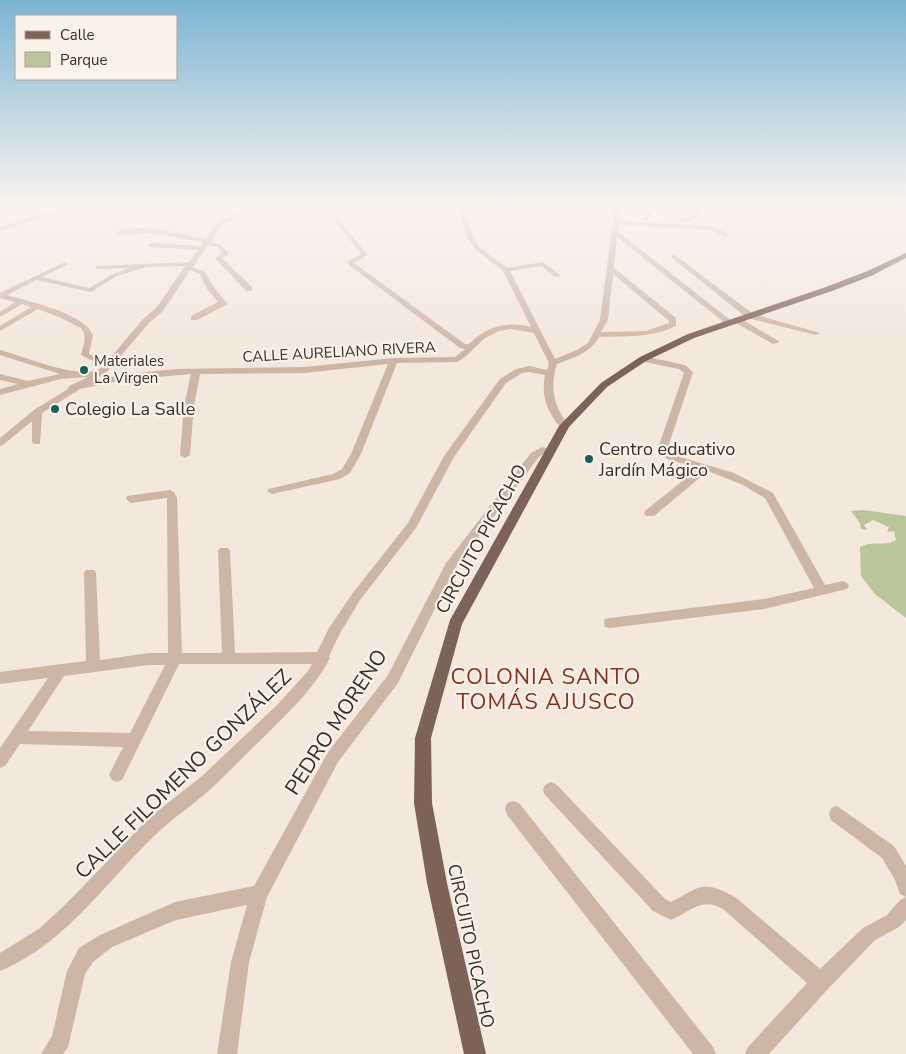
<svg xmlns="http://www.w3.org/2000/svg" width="906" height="1054" font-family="'Nunito Sans',sans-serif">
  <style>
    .green { fill: #bac59b }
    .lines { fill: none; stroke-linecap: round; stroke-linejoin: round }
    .minor { fill: #ceb6a7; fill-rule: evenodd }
    .major { fill: #7d6258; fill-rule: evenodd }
    .poi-dot { fill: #1a5f5f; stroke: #fbf2e9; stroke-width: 2 }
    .labels { text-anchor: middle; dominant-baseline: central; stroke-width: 4.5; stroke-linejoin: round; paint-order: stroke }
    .far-street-label { font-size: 15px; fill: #3a2c28; stroke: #fbf2e9 }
    .far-poi-label { font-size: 15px; fill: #3a2c28; stroke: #fbf2e9; text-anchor: start }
    .poi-label { font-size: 18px; fill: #3a2c28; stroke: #fbf2e9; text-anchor: start }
    .street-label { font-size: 18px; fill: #3a2c28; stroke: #fbf2e9 }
    .near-street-label { font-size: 21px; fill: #3a2c28; stroke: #fbf2e9 }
    .near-neighbourhood-label { font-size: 22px; letter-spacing: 1px; fill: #902e1a; stroke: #fbf2e9 }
  </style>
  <rect width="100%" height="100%" fill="#f4e7dc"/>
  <path class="green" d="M863 510 906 516V618L875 594 861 576 860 547C874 540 886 547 896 540L894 531 887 532 889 527 873 520 864 525 867 530 861 529 860 523 851 511Z"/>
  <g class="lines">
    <path class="minor" d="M75 204H86L0 231V227Z
      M99 204H107L112 207 134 206 137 208 134 210 111 211Z
      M250 204H259L221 225 211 242 221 245 228 253V255L222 258 252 287V291H246L216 259V257L222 253 217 247 208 245 193 267 205 272 214 288 227 303 226 305 197 320H191V316L218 302 207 289 200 274 190 270 163 311 149 323 106 373 93 381 124 374 177 369 304 367 394 358 455 357 464 350 465 349 460 348 349 265 348 261 361 254 334 220 337 218 368 255 354 263 465 344H469C486 326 507 321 531 327L503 271 476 250 468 239 461 216 454 204H460C467 216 469 227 474 238 480 251 496 259 507 268L543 262 561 276 555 277 542 266 510 271 555 359 577 350 588 343 600 320 615 204H621L619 221 712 226 728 234 729 235 726 237 711 230 619 225 618 233 621 234 733 322 726 324 617 237 614 268 676 318V326C651 338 625 336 599 337 590 353 573 358 557 364 549 389 554 406 569 426L567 428H561C547 412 541 396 545 375L529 372 522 373 506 383 454 457 416 528 360 600 339 635 329 656 330 658C317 684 294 707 273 728 253 747 234 767 214 786 198 801 180 813 164 827 109 876 70 942 0 971V953L40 928 66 904 151 816 201 777 277 705 308 671 312 664H179L122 780 117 782 112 780 109 775 123 747 20 744 5 766 0 768V748L48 678 0 684V672L86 661 84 573 86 570H94L96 573 100 660 149 653H168L167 498 131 503 126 499 127 496 170 490 174 492 177 498 182 653H222L218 551 220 548H228L230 551 235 653 317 652 329 628 352 594 408 523 444 456 500 379 516 369 529 366 547 370 549 363 534 333 511 329 499 331 485 338 465 357 457 362 397 363 361 454 350 473 340 479 272 494 267 491 268 489 333 474 342 469 351 454 388 364 304 373 200 374 194 406 190 455 185 458 180 455 184 406 191 374 124 380 80 389 42 413 40 444H34L32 442V421L3 445 0 446V438L34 410 68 389 69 386 88 377 61 379 0 395V389L18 384 0 380V374L28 381 60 374 0 355V350C21 355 87 384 103 366L81 355C83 345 88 337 81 328L59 317 38 309 0 331V326L31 307 22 304 0 317V312L15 302 0 298V293L65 262 68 264 67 265 42 277 89 288 113 274 130 268 98 269 95 267 96 266 189 262 198 250 151 247 148 245 151 243 201 246 203 242 151 233 118 235 115 233C136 221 182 234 206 239L217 223ZM185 266 157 307 143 319 107 362 89 354 93 335C84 313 28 301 7 295L36 280 91 292 117 276 146 267ZM613 274 669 321V323L646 331 601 332 608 320ZM149 665H165L130 733 28 731 64 676Z
      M654 204H660L647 221H643L642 220Z
      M700 204H706C699 217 692 224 677 222V220L692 216Z
      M789 204H795L794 207 798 215H794L788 207Z
      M671 255H675L753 314 820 333 816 335 747 318 671 257Z
      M734 318H740L780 342 773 344 734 322Z
      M643 356 685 365 693 372 667 450 680 457 734 473 773 493 825 585 843 581 847 583 849 586 847 589 764 609 610 628 605 627 604 623 605 619 610 618 764 599 814 588 765 498 743 485 708 471 654 516H646L644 513 646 510 699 468 667 459 657 451 684 373 679 369 640 361 639 359Z
      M542 447 554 450 555 452 550 455 544 453 539 457 455 568 398 683 338 762 267 897 249 962 237 1054H217L231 962 247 905 176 920 112 947 93 962 85 974 68 1047 63 1054H41L52 1036 67 971 79 948 100 935 175 902 254 886 328 752 388 675 446 563 531 453Z
      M551 782 557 785 665 899 671 902C701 886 703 880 735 897L820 969 863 928 887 915 900 900 906 897V920L899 927 875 940 828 989 769 1054H745L748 1047 807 983 723 909C700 897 692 911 671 920L653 911 545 795 543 790 545 785Z
      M513 801 519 803 713 1047 716 1054H693L507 815 505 809 507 803Z
      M837 806 894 846 906 866V897L900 894 895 880 882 858 831 820 829 814 831 808Z"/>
    <path class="major" d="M906 253V258L871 276 832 291 694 338 646 361 607 387 569 427 462 624 431 738 432 803 447 883 486 1054H464L427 883 414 803 415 738 450 620 559 426 601 383 640 357 688 334 826 287 865 272Z"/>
  </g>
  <linearGradient id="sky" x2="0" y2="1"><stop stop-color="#7bb4d3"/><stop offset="0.58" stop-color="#faf4ef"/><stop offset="1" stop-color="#faf4ef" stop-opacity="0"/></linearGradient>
  <rect width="906" height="352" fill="url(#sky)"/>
  <g class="poi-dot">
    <circle cx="84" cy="370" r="5"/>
    <circle cx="55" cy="409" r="5"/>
    <circle cx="589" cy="459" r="5"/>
  </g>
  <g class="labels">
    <g class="far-street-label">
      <text transform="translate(339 352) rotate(-3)">CALLE AURELIANO RIVERA</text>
    </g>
    <g class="far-poi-label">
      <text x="94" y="361">Materiales<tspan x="94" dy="17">La Virgen</tspan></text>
    </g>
    <g class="poi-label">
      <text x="65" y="409">Colegio La Salle</text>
      <text x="599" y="449">Centro educativo<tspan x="599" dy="21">Jardín Mágico</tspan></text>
    </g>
    <g class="street-label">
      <text transform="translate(481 539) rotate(-61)">CIRCUITO PICACHO</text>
      <text transform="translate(471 946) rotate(78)">CIRCUITO PICACHO</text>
    </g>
    <g class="near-street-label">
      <text transform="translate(336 722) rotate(-57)">PEDRO MORENO</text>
      <text transform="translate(183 774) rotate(-44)">CALLE FILOMENO GONZÁLEZ</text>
    </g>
    <g class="near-neighbourhood-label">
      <text x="546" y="677">COLONIA SANTO<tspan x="546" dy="25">TOMÁS AJUSCO</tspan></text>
    </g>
  </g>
  <rect x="15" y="15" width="162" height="65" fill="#fbf2e9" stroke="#aea39c"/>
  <rect x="25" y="31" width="25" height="8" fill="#7d6258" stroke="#aea39c"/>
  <text x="60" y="40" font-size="15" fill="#3a2c28">Calle</text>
  <rect x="25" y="52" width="25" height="15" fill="#bac59b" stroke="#aea39c"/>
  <text x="60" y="65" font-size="15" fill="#3a2c28">Parque</text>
</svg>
